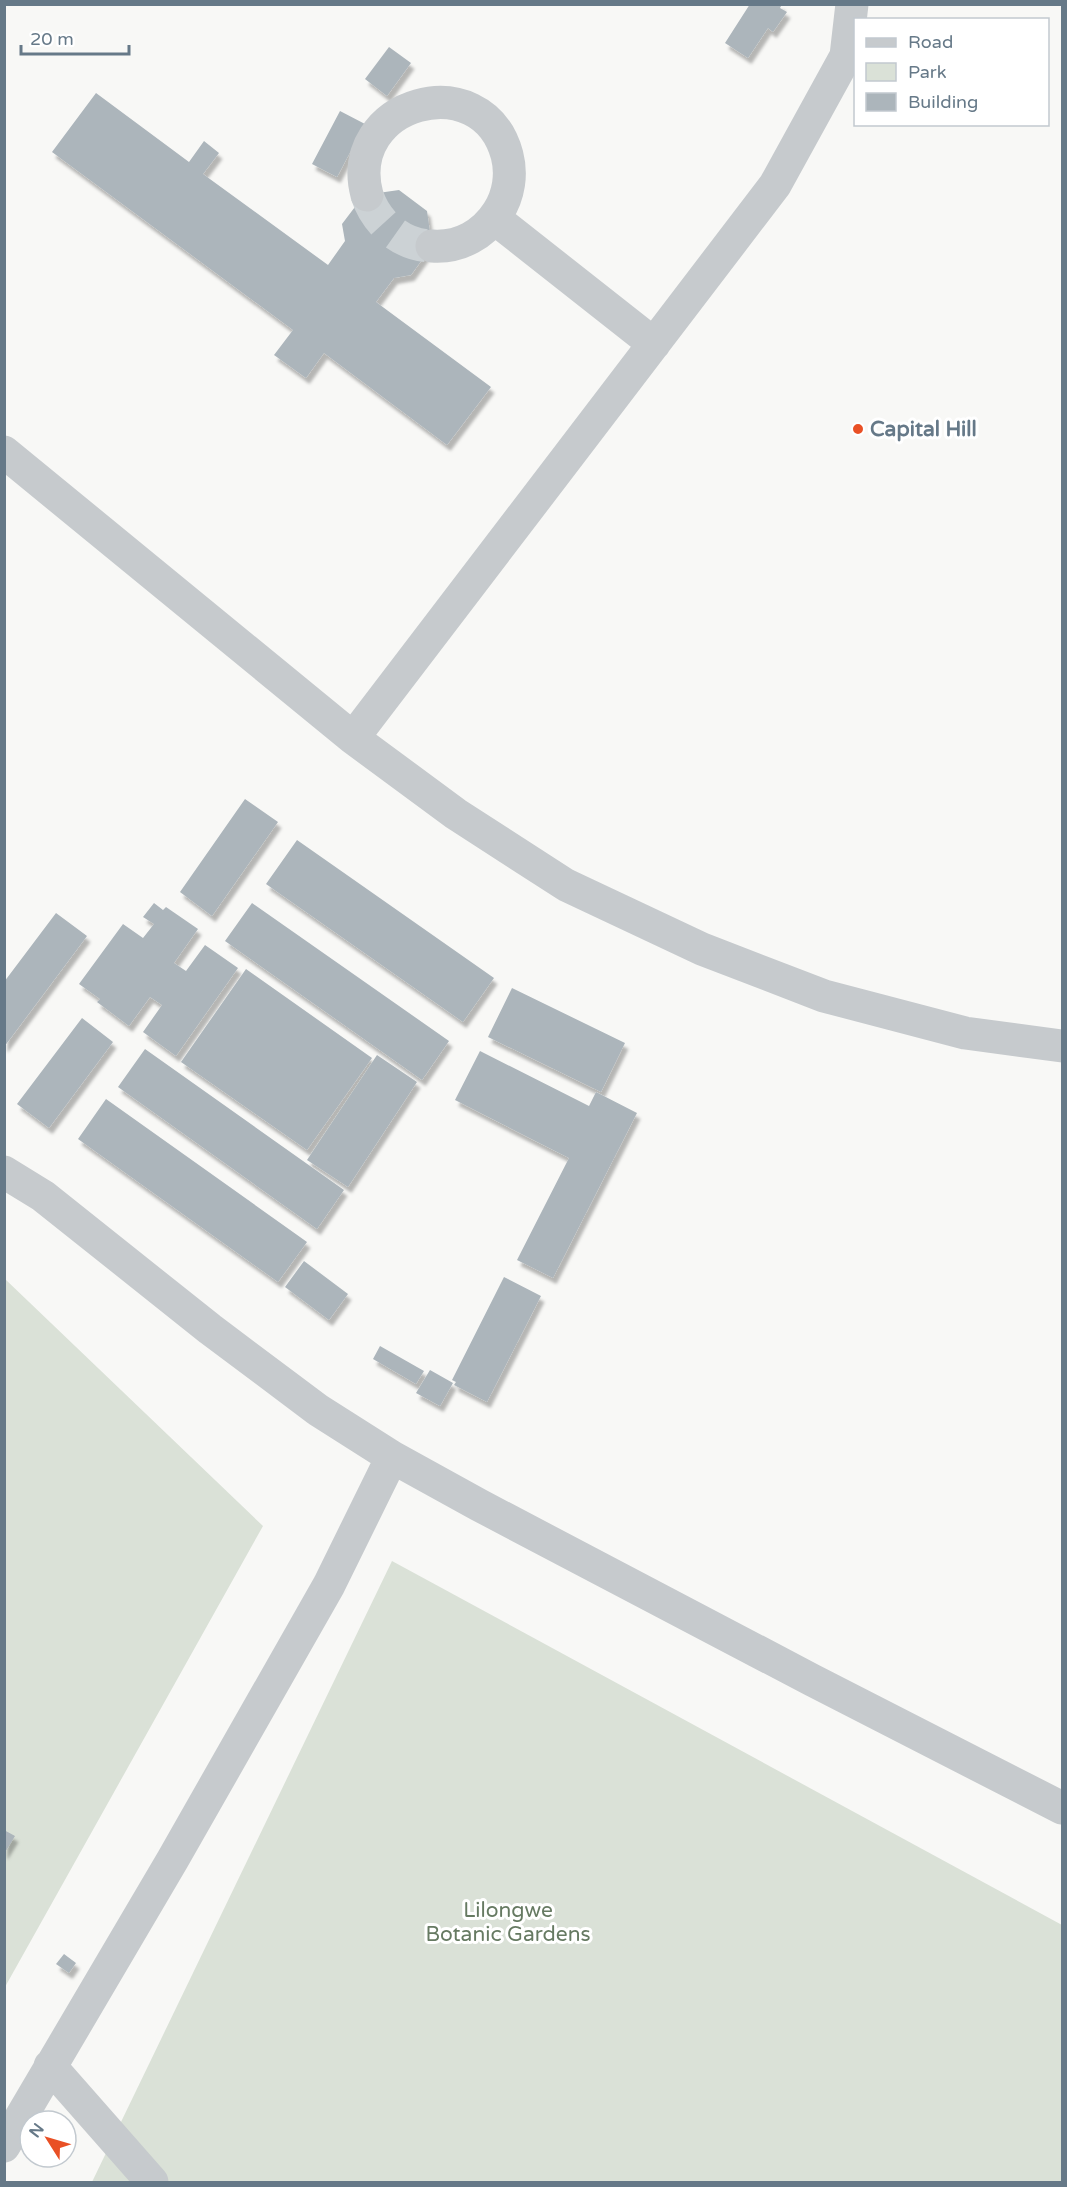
<svg xmlns="http://www.w3.org/2000/svg" width="1067" height="2187" font-family="'Varela Round',sans-serif">
  <style>
    .green { fill: #dae1d7 }
    .building { fill: #acb5bb; filter: url(#shadow) }
    .lines { fill: none; stroke-linecap: round; stroke-linejoin: round }
    .minor-tunnel { stroke: #ccd2d5; stroke-width: 33; stroke-dasharray: 33 16; stroke-linecap: butt }
    .minor { stroke: #c6cacd; stroke-width: 33 }
    .poi-dot { fill: #e95025; stroke: #fff; stroke-width: 2 }
    .labels { text-anchor: middle; dominant-baseline: central; stroke-width: 6; stroke-linejoin: round; paint-order: stroke }
    .poi-label { font-size: 21px; font-weight: bold; fill: #667988; stroke: #fff; text-anchor: start }
    .park-label { font-size: 21px; fill: #667a62; stroke: #fff }
  </style>
  <defs>
    <filter id="shadow"><feDropShadow dx="3.5" dy="6" stdDeviation="1.5" flood-color="#0004"/></filter>
  </defs>
  <rect width="100%" height="100%" fill="#f8f8f6"/>
  <path class="green" d="M5 1279 263 1526 5 1987Z
    M392 1561 1062 1925V2182H92Z"/>
  <path class="building" d="M750 4H782L780 8 787 12 773 32 768 28 748 58 725 43Z
    M389 47 411 63 387 96 365 79Z
    M96 93 189 162 204 141 219 153 203 174 328 265 345 241 342 224 364 195 399 190 427 211 432 246 411 275 394 278 376 302 491 387 447 445 324 353 306 378 274 355 293 330 52 152Z
    M340 111 365 124 337 177 312 164Z
    M245 799 278 822 212 916 180 892Z
    M297 840 494 978 463 1022 266 884Z
    M154 903 163 910 166 907 198 929 174 963 186 971 205 945 238 968 176 1056 143 1032 162 1005 150 997 129 1026 97 1002 100 999 79 984 123 924 143 938 154 924 143 917Z
    M252 903 449 1041 422 1080 225 941Z
    M56 913 87 936 4 1047V982Z
    M246 969 372 1058 307 1150 181 1062Z
    M512 988 625 1043 601 1092 488 1037Z
    M82 1018 113 1042 49 1128 17 1104Z
    M145 1049 344 1190 317 1229 118 1087Z
    M480 1051 589 1106 596 1092 637 1113 553 1278 517 1260 569 1158 455 1100Z
    M377 1055 417 1082 348 1187 307 1160Z
    M106 1099 307 1242 278 1282 78 1139Z
    M304 1261 348 1294 329 1320 285 1287Z
    M504 1277 541 1296 487 1402 454 1385 456 1382 452 1380Z
    M380 1346 424 1371 416 1384 373 1359Z
    M430 1370 453 1383 440 1406 416 1393Z
    M4 1830 15 1836 4 1854Z
    M64 1954 76 1963 69 1973 56 1964Z"/>
  <g class="lines">
    <path class="minor-tunnel" d="M367 195C376 223 402 246 432 246"/>
    <path class="minor" d="M367 195C342 102 482 63 507 155 512 174 509 195 498 212 484 234 460 248 432 246
      M494 218 654 344
      M4 452 353 738 456 814 566 885 702 949 824 996 965 1033 1062 1046
      M353 738 775 185 846 56 852 4
      M4 1172 43 1196 210 1329 318 1410 392 1457 479 1505 812 1680 1062 1808
      M50 2066 152 2182
      M4 2146 173 1859 329 1585 392 1457"/>
  </g>
  <circle class="poi-dot" cx="858" cy="429" r="6"/>
  <g class="labels">
    <g class="poi-label">
      <text x="870" y="429">Capital Hill</text>
    </g>
    <g class="park-label">
      <text x="508" y="1910">Lilongwe<tspan x="508" dy="24">Botanic Gardens</tspan></text>
    </g>
  </g>
  <rect width="1067" height="2187" fill="none" stroke="#667988" stroke-width="12"/>
  <rect x="854" y="18" width="195" height="108" fill="#ffffff" stroke="#c2c9cf" stroke-width="1.5"/>
  <rect x="866" y="38" width="30" height="9" fill="#c6cacd" stroke="#c2c9cf" stroke-width="1.5"/>
  <text x="908" y="48" font-size="18" fill="#667988">Road</text>
  <rect x="866" y="63" width="30" height="18" fill="#dae1d7" stroke="#c2c9cf" stroke-width="1.5"/>
  <text x="908" y="78" font-size="18" fill="#667988">Park</text>
  <rect x="866" y="93" width="30" height="18" fill="#acb5bb" stroke="#c2c9cf" stroke-width="1.5"/>
  <text x="908" y="108" font-size="18" fill="#667988">Building</text>
  <g transform="translate(48 2139) rotate(307)"><circle r="28" fill="#ffffff" stroke="#c2c9cf" stroke-width="1.5"/>
  <path d="M0-4.5L10 22L0 15L-10 22Z" fill="#e95025"/>
  <text y="-9" font-size="16" font-weight="bold" text-anchor="middle" fill="#667988">N</text>
  </g>
  <path d="M21 45v9h108v-9" fill="none" stroke="#667988" stroke-width="3"/>
  <text x="30" y="45" font-size="18" fill="#667988" stroke="#ffffff" stroke-width="4.5" paint-order="stroke">20 m</text>
</svg>
